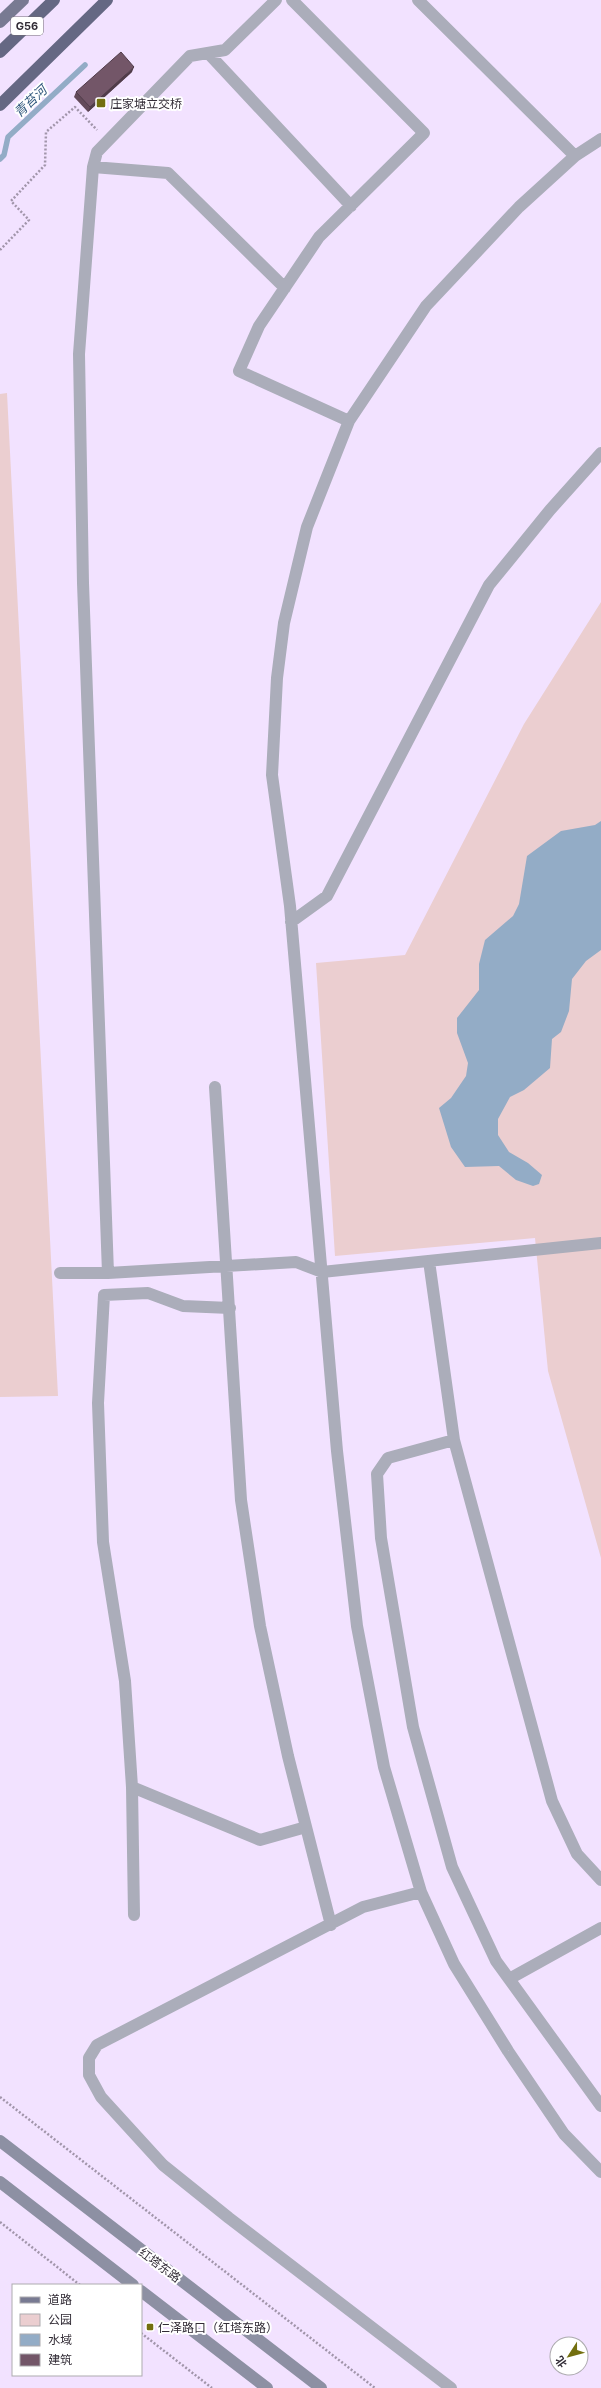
<svg xmlns="http://www.w3.org/2000/svg" width="601" height="2388" font-family="Inter,'Noto Sans SC',sans-serif">
  <style>
    .green { fill: #ebced0 }
    .water { fill: #93acc6 }
    .lines { fill: none; stroke-linecap: round; stroke-linejoin: round }
    .stream { stroke: #93acc6; stroke-width: 5.5 }
    .path { stroke: #a195aa; stroke-width: 2.5; stroke-dasharray: 2 2; stroke-linecap: butt }
    .minor { stroke: #abadba; stroke-width: 12 }
    .secondary { stroke: #8d90a3; stroke-width: 12 }
    .primary { stroke: #787a92; stroke-width: 12 }
    .motorway { stroke: #656883; stroke-width: 12 }
    .wall { fill: #634a59 }
    .shaded-wall { fill: #503c49 }
    .building { fill: #735668; stroke: #503c49 }
    .poi-dot { fill: #736f0f; stroke: #fff; stroke-width: 1.5 }
    .labels { text-anchor: middle; dominant-baseline: central; stroke-width: 4; stroke-linejoin: round; paint-order: stroke }
    .shield { fill: #fff; stroke: #706b72; stroke-width: 1 }
    .shield-label { font-size: 11px; font-weight: bold; fill: #322c36 }
    .poi-label { font-size: 12px; fill: #322c36; stroke: #fff; text-anchor: start }
    .street-label { font-size: 12px; fill: #322c36; stroke: #fff }
    .water-label { font-size: 13px; font-style: italic; fill: #31587d; stroke: #fff }
  </style>
  <rect width="100%" height="100%" fill="#f2e2ff"/>
  <path class="green" d="M7 393 58 1396 0 1397V394Z
    M601 602V1558L548 1371 535 1238 335 1256 316 963 405 955 524 724Z"/>
  <path class="water" d="M601 821V950L586 961 572 979 569 1011 561 1032 552 1039 550 1068 524 1090 510 1097 498 1119V1135L509 1152 528 1163 542 1175 539 1184 533 1186 516 1180 499 1166 465 1167 451 1147 439 1108 451 1098 466 1076 468 1063 457 1033V1018L479 990V964L485 940 513 916 519 904 527 856 561 831 595 825Z"/>
  <g class="lines">
    <path class="stream" d="M0 159 4 155 8 137 85 65"/>
    <path class="path" d="M0 250 29 220 11 201 45 165 46 132 75 107 97 130
      M0 2097 375 2388
      M0 2222 80 2285
      M141 2333 212 2388"/>
    <path class="minor" d="M292 0 424 133 319 237 259 326 239 371 349 421
      M418 0 575 156
      M208 53 351 206
      M601 139 575 156 519 207 426 306 349 421 307 527 284 623 277 678 272 775 290 906 337 1451 357 1626 384 1767 421 1892 454 1964 508 2051 564 2134 601 2172
      M93 167 168 173 285 288
      M291 922 327 896 489 585 550 510 601 453
      M215 1087 241 1500 260 1626 288 1756 331 1925
      M429 1261 454 1440 552 1801 577 1854 601 1880
      M60 1273H108L296 1262 322 1272 601 1243
      M108 1273 83 583 79 354 93 167 97 152 190 56 225 50 276 0
      M454 1440 388 1458 377 1474 381 1538 413 1727 452 1867 496 1961 601 2106
      M132 1787 260 1840 306 1827
      M421 1892 363 1907 97 2045 89 2058V2075L101 2097 163 2165 229 2218 451 2388
      M134 1915 132 1787 125 1681 103 1542 98 1403 104 1295 148 1293 183 1306 230 1308
      M509 1979 601 1928"/>
    <path class="secondary" d="M0 2141 321 2388
      M0 2182 133 2285
      M141 2291 267 2388"/>
    <path class="primary" d="M0 22 23 0"/>
    <path class="motorway" d="M0 52 54 0
      M0 105 107 0"/>
  </g>
  <path class="wall" d="M132 72 88 112 74 97 76 92Z"/>
  <path class="shaded-wall" d="M134 67 132 72 88 112 90 107Z"/>
  <path class="building" d="M121 52 134 67 90 107 76 92Z"/>
  <g class="poi-dot">
    <rect x="96" y="98" width="10" height="10" rx="2"/>
    <rect x="146" y="2323" width="8" height="8" rx="2"/>
  </g>
  <g class="labels">
    <rect class="shield" x="11" y="17" width="32" height="18" rx="3"/>
    <g class="shield-label">
      <text x="27" y="26">G56</text>
    </g>
    <g class="poi-label">
      <text x="110" y="103">庄家塘立交桥</text>
      <text x="158" y="2327">仁泽路口（红塔东路）</text>
    </g>
    <g class="street-label">
      <text transform="translate(160 2265) rotate(37)">红塔东路</text>
    </g>
    <g class="water-label">
      <text transform="translate(30 101) rotate(-43)">青苔河</text>
    </g>
  </g>
  <rect x="12" y="2284" width="130" height="92" fill="#ffffff" stroke="#adabaf"/>
  <rect x="20" y="2297" width="20" height="6" fill="#787a92" stroke="#adabaf"/>
  <text x="48" y="2304" font-size="12" fill="#322c36">道路</text>
  <rect x="20" y="2314" width="20" height="12" fill="#ebced0" stroke="#adabaf"/>
  <text x="48" y="2324" font-size="12" fill="#322c36">公园</text>
  <rect x="20" y="2334" width="20" height="12" fill="#93acc6" stroke="#adabaf"/>
  <text x="48" y="2344" font-size="12" fill="#322c36">水域</text>
  <rect x="20" y="2354" width="20" height="12" fill="#735668" stroke="#adabaf"/>
  <text x="48" y="2364" font-size="12" fill="#322c36">建筑</text>
  <g transform="translate(569 2356) rotate(234)"><circle r="19" fill="#ffffff" stroke="#adabaf"/>
  <path d="M0-3L7 15L0 10L-7 15Z" fill="#736f0f"/>
  <text y="-6" font-size="11" font-weight="bold" text-anchor="middle" fill="#322c36">北</text>
  </g>
</svg>
